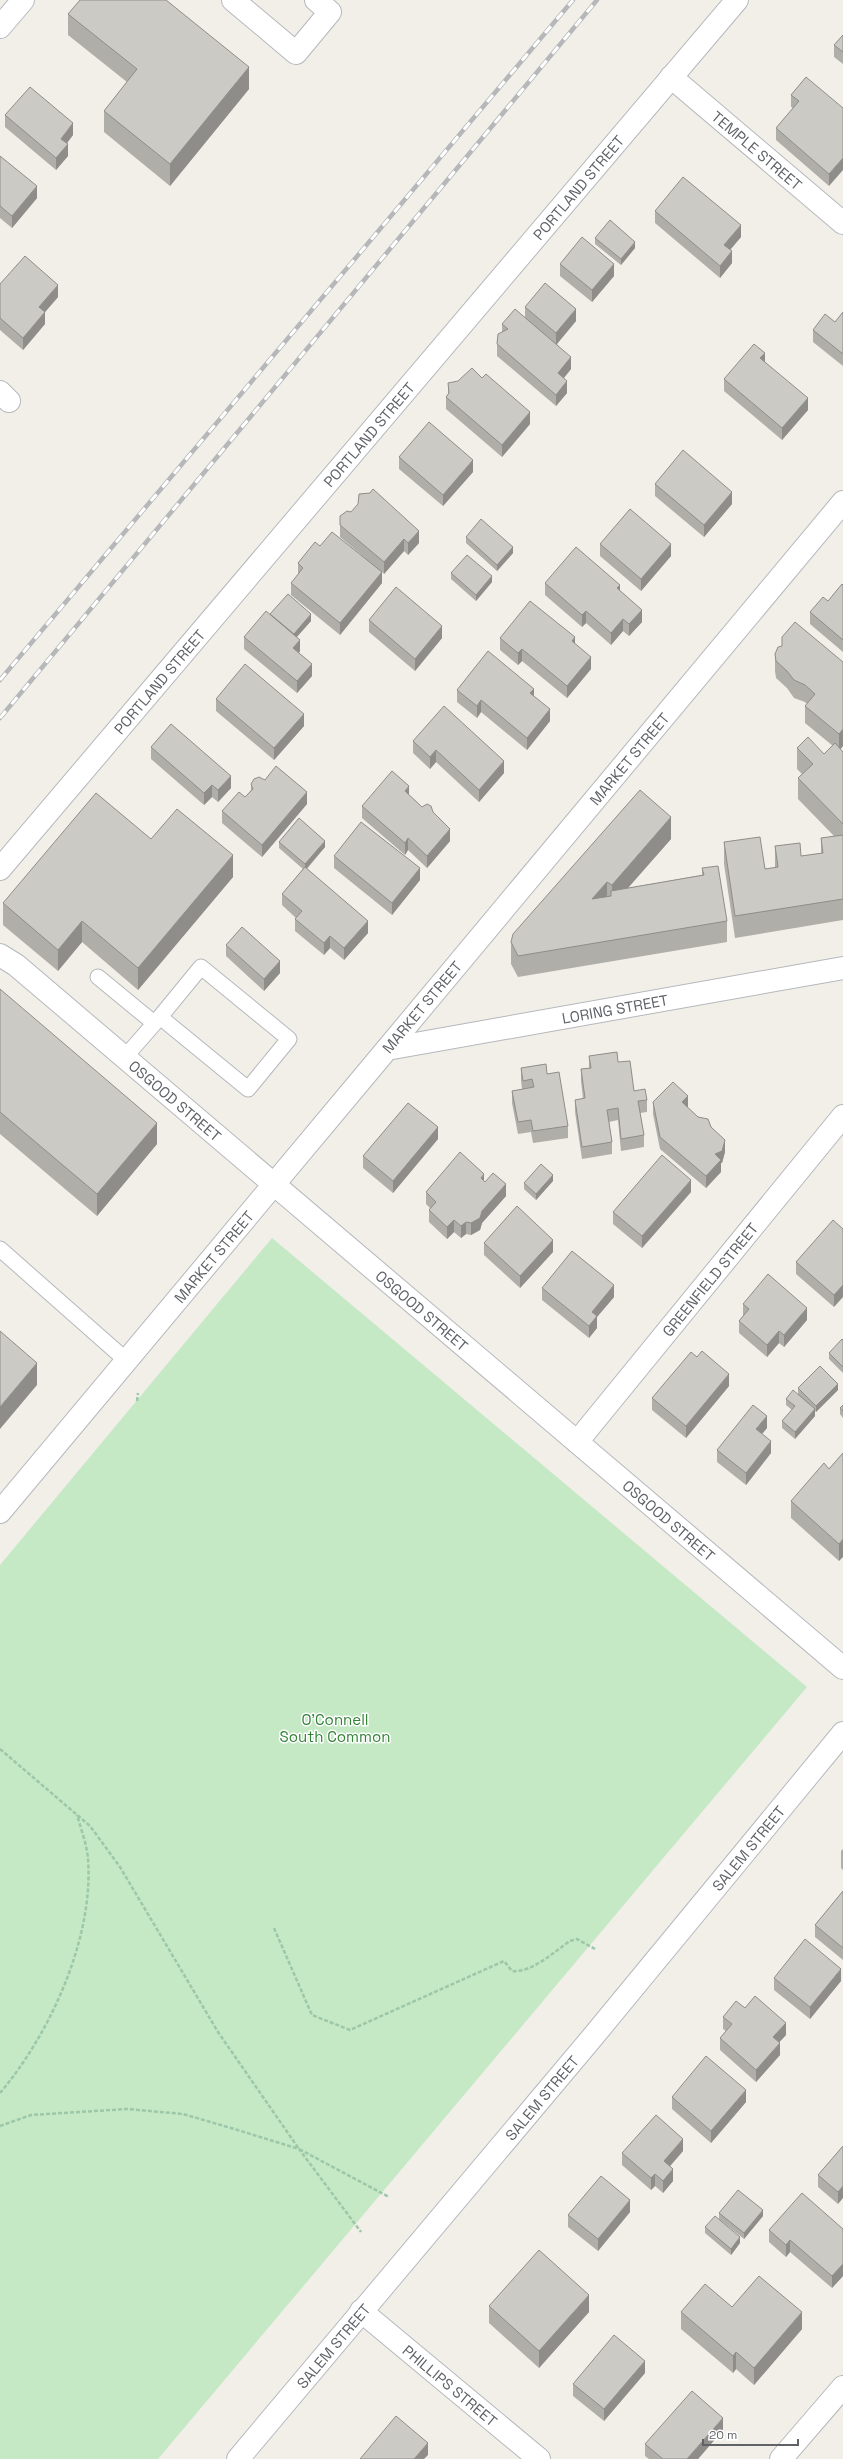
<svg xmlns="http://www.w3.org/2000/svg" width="843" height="2459" font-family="'Space Grotesk',sans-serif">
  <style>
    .green { fill: #c5e8c5 }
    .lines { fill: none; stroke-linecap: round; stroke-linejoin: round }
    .service-casing { stroke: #b5b8bc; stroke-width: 17 }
    .minor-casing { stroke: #b5b8bc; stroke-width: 24 }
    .tertiary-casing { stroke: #b5b8bc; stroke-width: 24 }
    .secondary-casing { stroke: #b6babf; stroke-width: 24 }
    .path { stroke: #9cc7a9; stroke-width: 2.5; stroke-dasharray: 4 2; stroke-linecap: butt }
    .service { stroke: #fff; stroke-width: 15 }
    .minor { stroke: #fff; stroke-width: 22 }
    .tertiary { stroke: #fff; stroke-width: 22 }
    .secondary { stroke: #fff; stroke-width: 22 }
    .rail-casing { stroke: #b6b7b8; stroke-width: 4.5 }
    .rail { stroke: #fff; stroke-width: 3; stroke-dasharray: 9; stroke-linecap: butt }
    .wall { fill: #afaea9 }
    .shaded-wall { fill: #8f8d8a }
    .building { fill: #cccac5; stroke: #8f8d8a }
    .labels { text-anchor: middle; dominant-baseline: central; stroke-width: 3; stroke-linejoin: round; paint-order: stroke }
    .street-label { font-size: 15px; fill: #5f6368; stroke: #fff }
    .park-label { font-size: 15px; fill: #348238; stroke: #fff }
  </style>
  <rect width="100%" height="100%" fill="#f1efe8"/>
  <path class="green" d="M272 1238 807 1687 158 2459H0V1565Z"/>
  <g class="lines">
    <defs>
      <path id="service" d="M201 967 289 1039 248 1089 160 1017Z
        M98 977 154 1023
        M125 1057 160 1017
        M0 1249 127 1361"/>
      <g id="minor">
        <path d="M233 0 296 53 330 12 316 0"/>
        <path id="s1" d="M671 77 843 223"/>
        <path d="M0 392 9 401"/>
        <path id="s2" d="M0 869 737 0"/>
        <path id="s3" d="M0 955 16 965 843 1668"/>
        <path id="s4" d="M387 1049 843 502"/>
        <path id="s5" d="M577 1442 843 1116"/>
        <path id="s6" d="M361 2311 539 2459"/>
        <path d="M781 2459 843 2387"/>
      </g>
      <g id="tertiary">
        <path id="s7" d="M0 1512 387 1049 843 968"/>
      </g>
      <g id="secondary">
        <path d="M0 27 23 0"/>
        <path id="s8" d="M238 2459 591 2039 843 1733"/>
      </g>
    </defs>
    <use href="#service" class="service-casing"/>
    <use href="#minor" class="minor-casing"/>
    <use href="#tertiary" class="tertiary-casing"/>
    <use href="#secondary" class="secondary-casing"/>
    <path class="path" d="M137 1401 138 1393
      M0 1749 90 1826 120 1867 218 2032 299 2149 389 2197
      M274 1928 312 2015 350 2030 504 1961 512 1971C532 1973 555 1951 570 1941L577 1939 595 1949
      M0 2093C50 2034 94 1938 88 1859 87 1845 81 1829 77 1815
      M0 2126 31 2115 127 2109 183 2114 231 2128 299 2149 361 2232"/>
    <use href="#service" class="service"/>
    <use href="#minor" class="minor"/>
    <use href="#tertiary" class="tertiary"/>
    <use href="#secondary" class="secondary"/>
    <defs>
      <path id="rail" d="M0 680 573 0
        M0 718 597 0"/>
    </defs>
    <use href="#rail" class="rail-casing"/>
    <use href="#rail" class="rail"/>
  </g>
  <path class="wall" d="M68 14 249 89 170 186 104 132V111L127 82 68 35Z
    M843 35V64L834 57V45Z
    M791 95 843 108 829 186 776 140V128L793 108 791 107Z
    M5 115 73 135 67 143 68 156 56 170 5 127Z
    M0 156 37 198 12 228 0 218Z
    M655 211 741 237 730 250 732 263 720 278 655 223Z
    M595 238 635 248 621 265 595 244Z
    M560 264 614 276 592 302 560 276Z
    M0 284 58 297 45 312V324L23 350 0 330Z
    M525 307 576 321 557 344 571 369 564 378 567 393 556 406 497 356V344L502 332V324L525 317Z
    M843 312V366L813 342V330L835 322Z
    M765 362 808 410 782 440 724 391V379Z
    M482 378 530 424 502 457 446 409V397L448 394V383Z
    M399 457 473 472 443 506 399 469Z
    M655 484 732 504 704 537 655 496Z
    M340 516 419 543 408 555 404 551 384 574 382 572V583L340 635 291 595V583L298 575V563L320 546 365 558 340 537Z
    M466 537 513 553 497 571 466 543Z
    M600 544 671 556 641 591 600 556Z
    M451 573 492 582 476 601 451 579Z
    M545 583 620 591 642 622 629 636 623 631 611 645 586 623 582 627 545 595Z
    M843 585V652L810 624V612L828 601Z
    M270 614 311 621 297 637 300 651 299 653 312 676 297 693 244 649V637Z
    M369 620 442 638 415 671 369 632Z
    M782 637 843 662V746L840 749 843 752V920L735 938 724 864V842L765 869 775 868V846L801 856 821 853V838L834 836 798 799V778L802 774 797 769V748L824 754 833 746 805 723V706L807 704 805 702 794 698 787 688 776 678 775 671V654L782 646Z
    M500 638 591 669 567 698 522 661 518 665 500 650Z
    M457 690 534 697 550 721 527 750 481 712 477 718 457 702Z
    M216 699 304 726 274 760 216 711Z
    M413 741 504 773 479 802 436 762 430 769 413 753Z
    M151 747 231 788 218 802 212 797 204 805 151 759Z
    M251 784 307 804 262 857 222 823V811L245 797 251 790Z
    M409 795 422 807 433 812 450 841 427 868 408 850 405 855 362 818V806Z
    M151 839 233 877 138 990 82 942 58 971 3 925V903Z
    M671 839 628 888 702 875V868L727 921V942L518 977 511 964V942Z
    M279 842 325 847 307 869 368 933 344 960 330 948 324 955 295 931V919L296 918 282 905V894L303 869 279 848Z
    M334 856 420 880 392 915 334 868Z
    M226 945 280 973 264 991 226 956Z
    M0 989 157 1144 97 1216 0 1134Z
    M589 1056 618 1062 634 1091 647 1100V1112L640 1113 644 1135V1147L621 1151 618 1120 609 1122 612 1142V1154L582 1159 575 1112V1100L583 1099 581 1081V1069L589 1068Z
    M521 1068 547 1074 568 1126V1138L533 1143 531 1132 518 1134 512 1103V1091L522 1089 521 1080Z
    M653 1102 688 1108 698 1117 711 1127 725 1152 722 1163H721V1172L706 1188 660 1149 653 1114Z
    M438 1139 393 1193 363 1168V1156Z
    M484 1181 506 1196 482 1223 480 1230 471 1235 466 1234 461 1238 454 1232 447 1239 429 1222V1210L430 1208 426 1204V1192Z
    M553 1181 536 1200 524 1189V1183Z
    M691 1192 642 1248 613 1224V1212Z
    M843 1229 834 1307 796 1274V1262Z
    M484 1243 553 1252 520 1288 484 1255Z
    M542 1288 614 1297 597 1317V1328L589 1338 542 1300Z
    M743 1304 807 1320 784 1347 779 1343 767 1357 739 1333V1321L743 1316Z
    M843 1340V1373L829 1359V1353Z
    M729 1386 686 1438 652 1410V1398Z
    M798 1388 838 1390 816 1412 815 1411V1416L795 1439 782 1428V1421L792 1410 786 1405V1399L798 1395Z
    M843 1405V1418L840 1414V1408Z
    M767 1428 762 1434 771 1453 746 1485 717 1462V1450Z
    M843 1453 839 1561 791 1518V1501L829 1469Z
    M843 1849V1870L841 1868V1851Z
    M843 1891V1960L815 1937V1925Z
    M774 1978 841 1981 810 2019 774 1990Z
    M745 2008 786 2035 779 2042 780 2055 756 2082 720 2050V2038L726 2031 723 2029V2017Z
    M672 2097 746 2102 711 2143 672 2109Z
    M843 2146 838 2204 818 2187V2175Z
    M683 2151 670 2166 673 2181 663 2193 655 2186 651 2190 622 2165V2153Z
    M630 2212 598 2251 568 2227V2215Z
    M719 2213 763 2216 744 2239 719 2219Z
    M705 2227 740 2243 731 2255 705 2233Z
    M843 2229V2276L832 2288 790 2252 786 2257 769 2242V2230Z
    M489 2306 589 2312 539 2368 489 2323Z
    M732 2307 802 2329 754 2385 736 2369 733 2373 681 2329V2312Z
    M645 2373 604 2421 573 2396V2384Z
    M723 2430 698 2459H649L645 2456V2444Z"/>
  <path class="shaded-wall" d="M249 67V89L170 186V164Z
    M73 123V135L61 151V139Z
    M68 144V156L56 170V158Z
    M843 158V170L829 186V174Z
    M37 186V198L12 228V216Z
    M741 225V237L724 257V245Z
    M635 242V248L621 265V259Z
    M732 251V263L720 278V266Z
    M614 264V276L592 302V290Z
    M58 285V297L39 319V307Z
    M576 309V321L556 345V333Z
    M45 312V324L23 350V338Z
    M765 353V365L760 358Z
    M571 357V369L558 385V373Z
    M567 381V393L556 406V395Z
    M808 398V410L782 440V428Z
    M530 412V424L502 457V445Z
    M473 460V472L443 506V495Z
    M732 492V504L704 537V525Z
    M419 531V543L408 555V543Z
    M404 539V551L384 574V562Z
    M671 544V556L641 591V579Z
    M513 547V553L497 571V565Z
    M382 572V583L340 635V623Z
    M492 576V582L476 601V595Z
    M620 585V597L617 588Z
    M642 610V622L629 636V624Z
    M586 611V623L582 627V615Z
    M311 614V621L292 642V636Z
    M623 619V631L611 645V633Z
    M442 626V638L415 671V659Z
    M575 637V649L572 641Z
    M300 640V651L293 660V648Z
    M522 649V661L518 665V653Z
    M591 657V669L567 698V686Z
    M312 664V676L297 693V681Z
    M534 689V701L530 693Z
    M481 700V712L477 718V706Z
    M550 709V721L527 750V738Z
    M304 714V726L274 760V748Z
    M843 729V746L839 751V734Z
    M436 750V762L430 769V757Z
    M504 761V773L479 802V790Z
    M231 776V788L218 802V790Z
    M212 785V797L204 805V793Z
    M409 786V798L405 791Z
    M307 792V804L262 857V845Z
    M671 817V839L612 906V885Z
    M450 829V841L427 868V856Z
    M408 838V850L405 855V843Z
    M325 841V847L305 870V864Z
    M233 855V877L138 990V968Z
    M420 868V880L392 915V903Z
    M607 882V903L592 899Z
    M82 921V942L58 971V950Z
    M368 921V933L344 960V948Z
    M330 936V948L324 955V943Z
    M280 961V973L264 991V979Z
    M688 1096V1108L682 1102Z
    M157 1123V1144L97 1216V1194Z
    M438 1127V1139L393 1193V1181Z
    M725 1140V1152L722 1163H721V1172L706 1188V1176L715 1154Z
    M484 1174V1186L481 1178Z
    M553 1175V1181L536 1200V1194Z
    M691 1180V1192L642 1248V1236Z
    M506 1184V1196L482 1223 480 1230 471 1235V1223Z
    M454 1220V1232L447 1239V1227Z
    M466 1222V1234L461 1238V1226Z
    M553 1240V1252L520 1288V1276Z
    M614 1285V1297L597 1317V1328L589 1338V1326L592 1312Z
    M843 1285V1297L834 1307V1295Z
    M807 1308V1320L784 1347V1335Z
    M779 1331V1343L767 1357V1345Z
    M37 1363V1385L0 1429V1407Z
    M729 1374V1386L686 1438V1426Z
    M838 1384V1390L816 1412V1406Z
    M815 1409V1416L795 1439V1432Z
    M767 1416V1428L756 1441V1429Z
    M771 1441V1453L746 1485V1473Z
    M843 1539V1557L839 1561V1544Z
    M841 1969V1981L810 2019V2007Z
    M786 2023V2035L773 2049V2037Z
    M780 2043V2055L756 2082V2070Z
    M746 2090V2102L711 2143V2131Z
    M683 2139V2151L664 2173V2161Z
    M673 2169V2181L663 2193V2181Z
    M655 2174V2186L651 2190V2178Z
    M843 2186V2198L838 2204V2192Z
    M630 2200V2212L598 2251V2239Z
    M763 2210V2216L744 2239V2233Z
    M740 2237V2243L731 2255V2249Z
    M790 2240V2252L786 2257V2245Z
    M843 2264V2276L832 2288V2276Z
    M589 2295V2312L539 2368V2351Z
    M802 2312V2329L754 2385V2368Z
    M736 2352V2369L733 2373V2356Z
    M645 2361V2373L604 2421V2409Z
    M723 2418V2430L698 2459H687Z
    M428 2443V2455L424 2459H414Z"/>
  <path class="building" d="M80 0H166L249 67 170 164 104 111 137 69 68 14Z
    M843 35V52L834 45Z
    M806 77 843 108V158L829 174 776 128 799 101 791 95Z
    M30 87 73 123 61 139 68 144 56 158 5 115Z
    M0 156 37 186 12 216 0 206Z
    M683 177 741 225 724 245 732 251 720 266 655 211Z
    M610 220 635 242 621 259 595 238Z
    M582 237 614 264 592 290 560 264Z
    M25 256 58 285 39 307 45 312 23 338 0 318V284Z
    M545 283 576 309 556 333 525 307Z
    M515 309 571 357 558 373 567 381 556 395 497 344 498 334 508 329 502 324Z
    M843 312V354L813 330 825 314 835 322Z
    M754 344 765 353 760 358 808 398 782 428 724 379Z
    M472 368 482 378 486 374 530 412 502 445 446 397 449 393 448 383 458 381Z
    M429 422 473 460 443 495 399 457Z
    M683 450 732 492 704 525 655 484Z
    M373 489 419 531 408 543 404 539 384 562 340 525V516L347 511 351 512 358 504 359 494 370 493Z
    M630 509 671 544 641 579 600 544Z
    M481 519 513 547 497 565 466 537Z
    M332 532 382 572 340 623 291 583 303 568 298 563 315 542 320 546Z
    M576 547 620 585 617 588 642 610 629 624 623 619 611 633 586 611 582 615 545 583Z
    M467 555 492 576 476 595 451 573Z
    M842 584 843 585V640L810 612 823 597 828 601Z
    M396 587 442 626 415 659 369 620Z
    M288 594 311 614 294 634 270 614Z
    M530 601 575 637 572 641 591 657 567 686 522 649 518 653 500 638Z
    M266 611 300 640 293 648 312 664 297 681 244 637Z
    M795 622 843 662V729L839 734 805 706 815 694 805 685 794 680 787 671 776 661 775 654 778 647 782 646V637Z
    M488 651 534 689 530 693 550 709 527 738 481 700 477 706 457 690Z
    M245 664 304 714 274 748 216 699Z
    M444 706 504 761 479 790 436 750 430 757 413 741Z
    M171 724 231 776 218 790 212 785 204 793 151 747Z
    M808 737 824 754 835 743 843 752V824L798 778 813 764 797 748Z
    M276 766 307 792 262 845 222 811 239 792 245 797 253 789 251 784 254 779 259 777 265 780Z
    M392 771 409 786 405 791 422 807 427 804 431 806 433 812 450 829 427 856 408 838 405 843 362 806Z
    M640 790 671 817 612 885 607 882 592 899 611 896V891L704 875 702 868 718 866 727 921 518 956 511 942 513 934Z
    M96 793 151 839 177 809 233 855 138 968 82 921 58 950 3 903Z
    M299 818 325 841 305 864 279 842Z
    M361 822 420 868 392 903 334 856Z
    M843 835V899L735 916 724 842 760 837 765 869 778 867 775 846 800 843 801 856 823 853 821 838Z
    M305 867 368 921 344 948 330 936 324 943 295 919 302 911 282 894Z
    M242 927 280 961 264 979 226 945Z
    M0 989 157 1123 97 1194 0 1112Z
    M617 1052 618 1062 630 1061 634 1091 645 1089 647 1100 638 1101 644 1135 621 1139 618 1108 607 1110 612 1142 582 1147 575 1100 585 1098 581 1069 591 1068 589 1056Z
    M546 1064 547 1074 559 1072 568 1126 533 1131 531 1120 518 1122 512 1091 534 1087 532 1079 523 1081 521 1068Z
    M673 1082 688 1096 682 1102 698 1117 708 1119 711 1127 725 1140 722 1151 715 1154 721 1160 706 1176 660 1137 653 1102Z
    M408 1103 438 1127 393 1181 363 1156Z
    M460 1152 484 1174 481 1178 485 1182 493 1173 506 1184 482 1211 480 1218 471 1223 466 1222 461 1226 454 1220 447 1227 429 1210 436 1202 426 1192Z
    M662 1155 691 1180 642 1236 613 1212Z
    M541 1164 553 1175 536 1194 524 1183Z
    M517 1206 553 1240 520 1276 484 1243Z
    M833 1220 843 1229V1285L834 1295 796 1262Z
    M572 1251 614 1285 592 1312 597 1316 589 1326 542 1288Z
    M768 1274 807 1308 784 1335 779 1331 767 1345 739 1321 749 1309 743 1304Z
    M0 1331 37 1363 0 1407Z
    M842 1339 843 1340V1367L829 1353Z
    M702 1351 729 1374 686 1426 652 1398 691 1352 697 1357Z
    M820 1366 838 1384 816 1406 798 1388Z
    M793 1390 815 1409 795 1432 782 1421 795 1406 786 1399Z
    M753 1405 767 1416 756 1429 771 1441 746 1473 717 1450Z
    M843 1405V1411L840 1408Z
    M843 1453V1539L839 1544 791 1501 824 1463 829 1469Z
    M843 1891V1948L815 1925Z
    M805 1939 841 1969 810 2007 774 1978Z
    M755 1996 786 2023 773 2037 780 2043 756 2070 720 2038 732 2024 723 2017 736 2001 745 2008Z
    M706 2056 746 2090 711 2131 672 2097Z
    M656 2115 683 2139 664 2161 673 2169 663 2181 655 2174 651 2178 622 2153Z
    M843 2146V2186L838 2192 818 2175Z
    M601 2176 630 2200 598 2239 568 2215Z
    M738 2190 763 2210 744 2233 719 2213Z
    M802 2193 843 2229V2264L832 2276 790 2240 786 2245 769 2230Z
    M715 2216 740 2237 731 2249 705 2227Z
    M539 2250 589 2295 539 2351 489 2306Z
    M759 2276 802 2312 754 2368 736 2352 733 2356 681 2312 705 2284 732 2307Z
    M614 2335 645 2361 604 2409 573 2384Z
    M692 2391 723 2418 687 2459H663L645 2444Z
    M396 2416 428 2443 414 2459H360Z"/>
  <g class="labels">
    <g class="street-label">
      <text stroke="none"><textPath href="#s1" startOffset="113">TEMPLE STREET</textPath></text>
      <text stroke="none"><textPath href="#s2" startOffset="894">PORTLAND STREET</textPath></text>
      <text stroke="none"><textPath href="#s2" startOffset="570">PORTLAND STREET</textPath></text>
      <text stroke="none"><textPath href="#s2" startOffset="246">PORTLAND STREET</textPath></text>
      <text stroke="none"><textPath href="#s4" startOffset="378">MARKET STREET</textPath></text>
      <text transform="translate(422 1007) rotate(-50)">MARKET STREET</text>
      <text stroke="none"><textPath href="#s7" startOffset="835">LORING STREET</textPath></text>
      <text stroke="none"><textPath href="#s3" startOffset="228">OSGOOD STREET</textPath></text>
      <text stroke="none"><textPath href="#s7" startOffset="333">MARKET STREET</textPath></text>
      <text stroke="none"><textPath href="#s5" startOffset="210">GREENFIELD STREET</textPath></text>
      <text stroke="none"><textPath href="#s3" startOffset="552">OSGOOD STREET</textPath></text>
      <text stroke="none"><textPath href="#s3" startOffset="876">OSGOOD STREET</textPath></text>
      <text stroke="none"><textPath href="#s8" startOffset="796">SALEM STREET</textPath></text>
      <text stroke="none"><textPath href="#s8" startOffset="472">SALEM STREET</textPath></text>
      <text stroke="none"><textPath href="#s8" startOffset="148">SALEM STREET</textPath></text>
      <text stroke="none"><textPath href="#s6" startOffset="116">PHILLIPS STREET</textPath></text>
    </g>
    <g class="park-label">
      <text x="335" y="1719">O'Connell<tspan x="335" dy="17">South Common</tspan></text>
    </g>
  </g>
  <path d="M703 2439v6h95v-6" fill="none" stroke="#5f6368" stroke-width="2"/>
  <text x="709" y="2439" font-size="12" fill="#5f6368" stroke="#ffffff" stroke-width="3" paint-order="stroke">20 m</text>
</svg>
